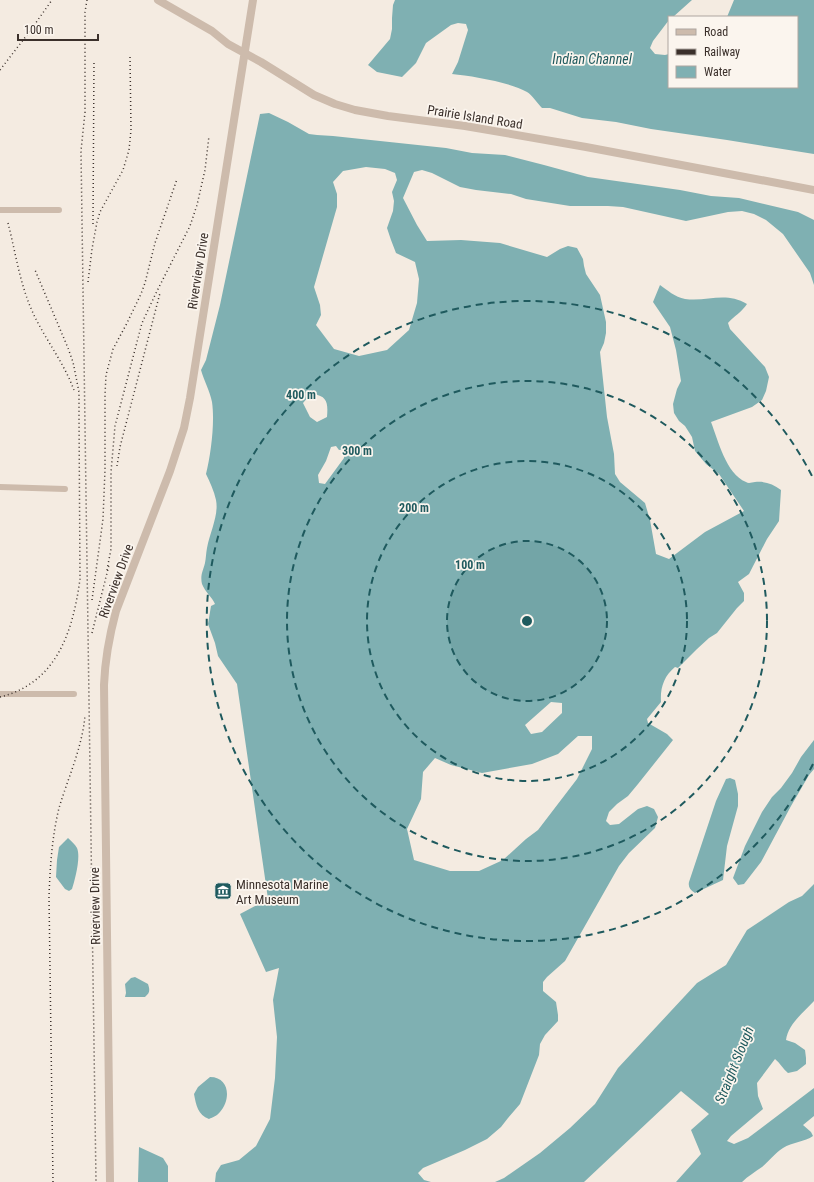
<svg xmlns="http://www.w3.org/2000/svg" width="814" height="1182" font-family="'Roboto Condensed',sans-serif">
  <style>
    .water { fill: #7fb0b2; fill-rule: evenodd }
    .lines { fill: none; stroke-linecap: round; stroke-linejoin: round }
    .minor { stroke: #cdbbac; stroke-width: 6 }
    .tertiary { stroke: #cdbbac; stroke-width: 8 }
    .rail { stroke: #3b302b; stroke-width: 1.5; stroke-dasharray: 1 3; stroke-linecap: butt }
    .ring { fill: none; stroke: #1f5a5e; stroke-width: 2; stroke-dasharray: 7 5 }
    .labels { text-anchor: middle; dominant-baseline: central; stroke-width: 3.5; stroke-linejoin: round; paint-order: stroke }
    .street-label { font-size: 13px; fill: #3b302b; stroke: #fbf5ee }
    .poi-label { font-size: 13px; fill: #3b302b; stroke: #fbf5ee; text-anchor: start }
    .water-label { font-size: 14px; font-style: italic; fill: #1f5a5e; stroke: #fbf5ee }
    .centre { fill: #1f5a5e; stroke: #fbf5ee; stroke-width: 2 }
    .ring-label { font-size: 12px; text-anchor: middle; font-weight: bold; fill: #1f5a5e; stroke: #fbf5ee; stroke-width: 3.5; stroke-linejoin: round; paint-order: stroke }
  </style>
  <rect width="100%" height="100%" fill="#f4ebe1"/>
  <path class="water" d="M395 0H692L673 17H669V20L653 41 650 48 655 54 665 55 669 54V87H797V17H727L734 0H814V154L727 140 651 129 616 122 582 118 550 108H542C537 103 532 95 527 92 509 82 472 76 452 74L458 62 468 30 466 24 458 23 451 25 426 43 416 63 402 77 377 72 368 65 390 39 392 29V18L393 5Z
    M269 113 288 122 309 134 317 135 333 136 446 148 472 153 505 155 544 165 588 177 680 190 711 196 739 198 798 212 814 220V285L810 273 783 234 766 220 754 214 742 211 728 212 686 221 623 207 608 206H570L526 199 511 194 476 190 460 187 432 173 422 170 414 172 403 198 417 225 427 241 461 240 500 243 547 257 560 249 568 246 577 248 583 259 584 266 586 274 600 295 606 322V333L604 343 600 352 607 417 614 454 615 474 620 482 645 503 650 520 656 554 669 559 705 532 744 511 719 474 706 464 695 451 692 437 685 426 679 421 674 413 673 404 677 389 681 381 676 350 670 327 653 302 660 285C667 290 675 297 685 299 708 302 725 291 747 304 742 312 734 316 728 323L730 329 765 367 769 377 766 391 762 400 752 407 711 422C718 440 726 474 746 482 749 484 752 482 755 482 765 481 773 484 781 490L779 521 767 539 749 574 738 582 744 593V601L737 608 717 633 709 638 697 649 678 668 675 667C664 676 660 688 661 702L647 719 648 723 667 734 673 740 638 784 628 796 617 804 609 812 606 821 610 825 619 824 638 809 647 806 654 809 658 817 655 828 629 853 619 866 565 961 547 977 543 982V991L556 1002 558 1015V1021L545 1035 540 1044 539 1055 520 1104 508 1118 501 1127 487 1139 465 1150 423 1168 418 1173 424 1180 431 1182H215L216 1173 221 1165 239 1160 256 1146 270 1119 275 1078 277 1037 273 1000 279 968 266 972 240 914 268 899 237 684 218 656 215 643 208 624 211 606 215 604C212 597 205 592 202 584 200 575 203 571 205 563 206 558 206 553 207 548 210 532 219 515 216 500 214 491 210 482 206 474 211 454 215 422 212 402 210 391 204 381 201 370L206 360 220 305 260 114ZM366 167 385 169 395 173 397 180 392 192 394 201 393 211 387 228 391 240 396 253 415 262 419 279 417 303 409 330 387 350 359 356 334 349 316 325 321 315 320 305 314 287 337 207V194L333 182 343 171ZM313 394C328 396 328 404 327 417L317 422 310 417 303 403 309 396ZM336 446 339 450 344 449V458L325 484 319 483 318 475 326 461 331 447ZM551 702 562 703V713L542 732 531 734 525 725ZM578 736H592V749L577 779 538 830 526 839 503 860 479 871H450L414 860 407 829 421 799 423 772 435 758 451 765 482 773 532 764 558 754Z
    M814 740V769L809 775 791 806 761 862 744 884 738 885 733 878 745 846 762 812 772 797 781 788 792 773 801 757Z
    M730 778 735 780 738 794V806L727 846 723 880 695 893C690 890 688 887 689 882L716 801 726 779Z
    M68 838C71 841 75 844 77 848 81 857 75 880 72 889L69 891 65 889 56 877 57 860 59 847Z
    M814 884V1001C804 1012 788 1024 786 1040L795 1043 805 1050 806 1058V1064L797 1071 788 1073C783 1069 780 1063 775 1059L757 1083 758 1096 763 1109 731 1136 727 1141 734 1144 748 1138 814 1088V1116L803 1125 811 1132 813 1136C805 1142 792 1142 783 1148 775 1153 769 1161 762 1167 755 1172 748 1176 742 1182H676L701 1154 691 1130 709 1114 681 1091 584 1182H495L504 1178 540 1153 570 1128 595 1104 618 1068 697 983 726 965 747 930 789 902 802 896Z
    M135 977 148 984C150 990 150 993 145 997H125L126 993 125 984 131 978Z
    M210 1077C230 1077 231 1100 220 1112 217 1116 213 1117 209 1119 198 1115 196 1105 194 1094L198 1087Z
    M139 1147 163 1158 168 1166V1182H138Z"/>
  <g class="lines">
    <path class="minor" d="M0 210H59
      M0 487 65 489
      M0 694H74"/>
    <path class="tertiary" d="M158 0 212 31 228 44 261 62 314 95 335 104 355 110 388 116 465 126 586 147 814 190
      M110 1182 104 685C105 659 109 637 116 611L170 471 184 428 190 398 253 0"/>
    <path class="rail" d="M87 0 85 12V112L81 151 96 1182
      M0 70 30 31 52 0
      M8 223C15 250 19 279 30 306 42 336 64 361 75 393
      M93 224 94 60
      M88 282 92 249 97 222 100 212 123 170 129 150 131 130 130 56
      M117 466 120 447 160 293
      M107 570 111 549V472L115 426 142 323 156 293 190 226 197 205 205 170 209 136
      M92 600 103 519 105 470V395L106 375 113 349 126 325 141 294 145 283 155 243 177 179
      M92 633 109 565
      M0 697C57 683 73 631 80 579L79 416V392L73 362 68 348 35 270
      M53 1182 49 897C50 867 52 837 59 808 68 778 82 748 85 716"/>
  </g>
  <circle cx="527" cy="621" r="80" fill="#1f5a5e" fill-opacity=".12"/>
  <g class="ring">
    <circle cx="527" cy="621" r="80"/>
    <circle cx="527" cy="621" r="160"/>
    <circle cx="527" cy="621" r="240"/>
    <path d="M813 764A320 320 0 1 1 813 478"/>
  </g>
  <defs>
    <symbol id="museum-square" viewBox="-11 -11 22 22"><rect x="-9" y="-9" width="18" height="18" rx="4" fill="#1f5a5e" stroke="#fbf5ee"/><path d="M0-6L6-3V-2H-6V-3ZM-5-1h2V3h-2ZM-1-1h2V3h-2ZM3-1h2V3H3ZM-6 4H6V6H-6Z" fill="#fff"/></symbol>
  </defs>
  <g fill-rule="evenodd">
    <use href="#museum-square" x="213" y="881" width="20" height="20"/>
  </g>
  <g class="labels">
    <g class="street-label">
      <text transform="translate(475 117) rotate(9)">Prairie Island Road</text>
      <text transform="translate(198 271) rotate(-81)">Riverview Drive</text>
      <text transform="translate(116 581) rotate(-70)">Riverview Drive</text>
      <text transform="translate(95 906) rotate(-91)">Riverview Drive</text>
    </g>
    <g class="poi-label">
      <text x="236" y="884">Minnesota Marine<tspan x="236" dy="15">Art Museum</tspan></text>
    </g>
    <g class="water-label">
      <text x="592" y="59">Indian Channel</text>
      <text transform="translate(734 1065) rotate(-68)">Straight Slough</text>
    </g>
  </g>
  <circle cx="527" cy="621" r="6" class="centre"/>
  <g class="ring-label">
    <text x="301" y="399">400 m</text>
    <text x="357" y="455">300 m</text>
    <text x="414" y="512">200 m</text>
    <text x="470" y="569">100 m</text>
  </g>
  <rect x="668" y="16" width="130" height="72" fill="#fbf5ee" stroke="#aea6a0"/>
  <rect x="676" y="29" width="20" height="6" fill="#cdbbac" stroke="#aea6a0"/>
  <text x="704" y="36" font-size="12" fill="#3b302b">Road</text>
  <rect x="676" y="49" width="20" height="6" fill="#3b302b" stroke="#aea6a0"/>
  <text x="704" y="56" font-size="12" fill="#3b302b">Railway</text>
  <rect x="676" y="66" width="20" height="12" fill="#7fb0b2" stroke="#aea6a0"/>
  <text x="704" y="76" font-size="12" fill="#3b302b">Water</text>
  <path d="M18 34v6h80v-6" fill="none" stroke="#3b302b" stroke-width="2"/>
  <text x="24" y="34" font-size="12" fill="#3b302b" stroke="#fbf5ee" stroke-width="3" paint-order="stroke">100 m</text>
</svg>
